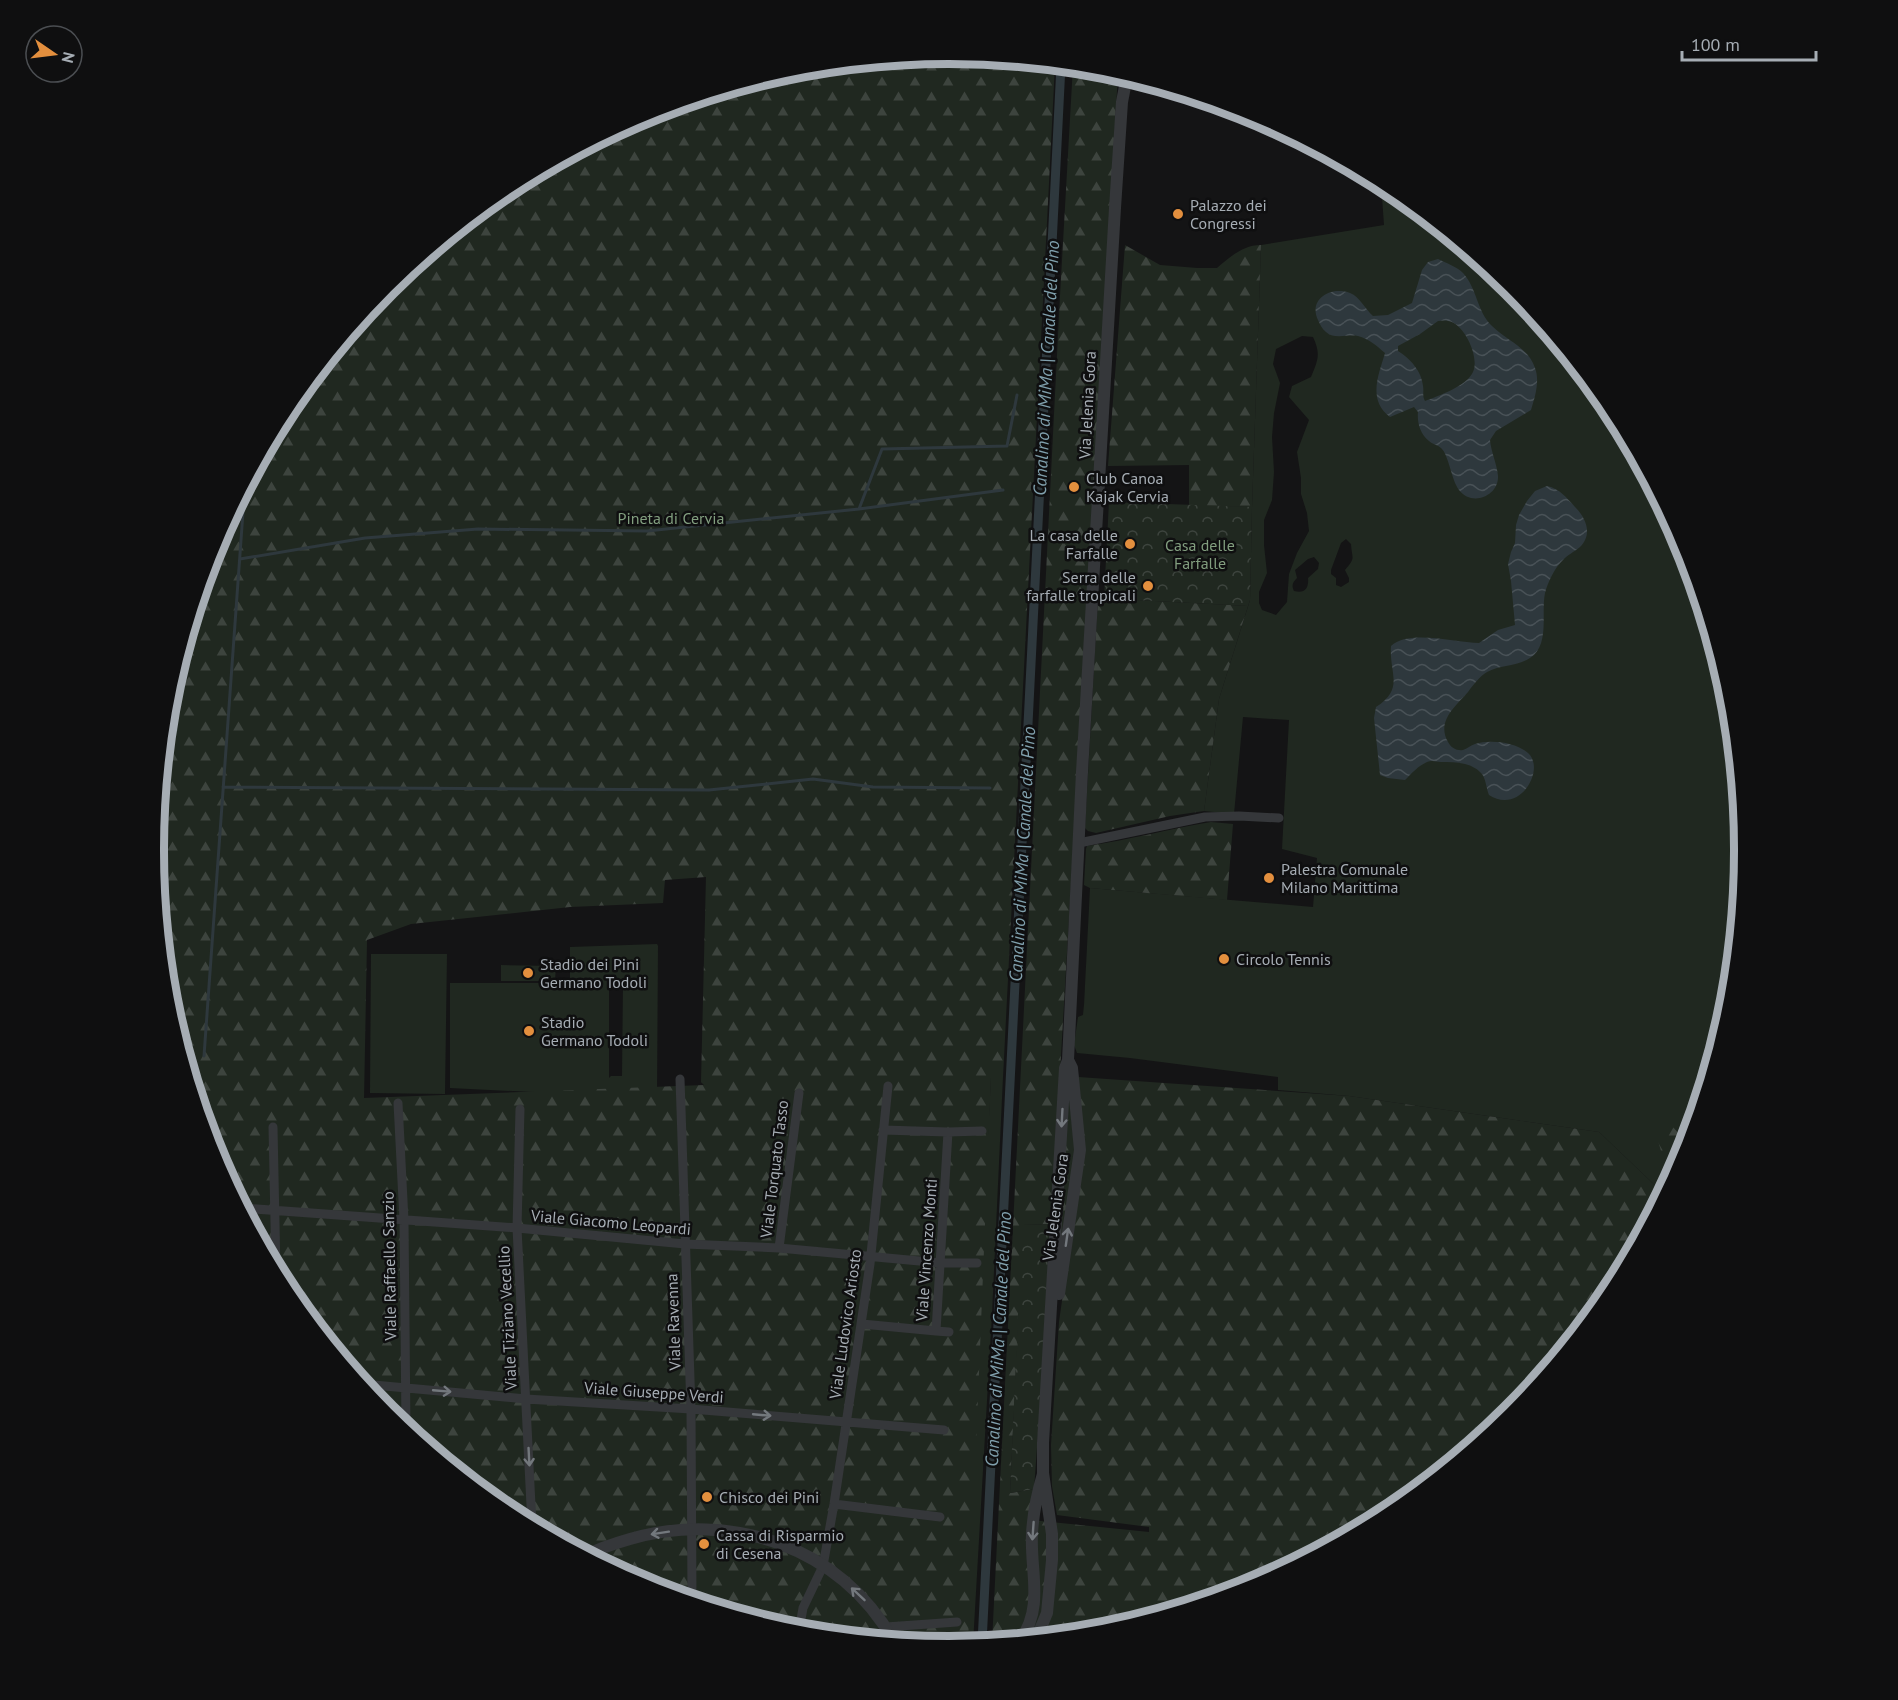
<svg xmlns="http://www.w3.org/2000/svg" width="1898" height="1700" font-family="'PT Sans',sans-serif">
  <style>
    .grass { fill: #202820; fill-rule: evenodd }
    .forest { fill: url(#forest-firs); fill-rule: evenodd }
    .park { fill: url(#park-crowns) }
    .water { fill: url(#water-waves); fill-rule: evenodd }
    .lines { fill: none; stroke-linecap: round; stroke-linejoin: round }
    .stream { stroke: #2e383d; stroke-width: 3 }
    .canal { stroke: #2e383d; stroke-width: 9 }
    .minor { stroke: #35373a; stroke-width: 9 }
    .tertiary { stroke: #35373a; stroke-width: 12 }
    .oneway { stroke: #73787d }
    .poi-dot { fill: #e38f3e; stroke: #0f0f10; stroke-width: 2 }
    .labels { text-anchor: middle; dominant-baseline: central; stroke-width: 5; stroke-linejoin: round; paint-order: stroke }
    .poi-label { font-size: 16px; fill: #a6adb4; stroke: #0f0f10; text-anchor: start }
    .street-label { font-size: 16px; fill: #a6adb4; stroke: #0f0f10 }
    .park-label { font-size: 16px; fill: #829e7f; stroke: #0f0f10 }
    .water-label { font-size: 18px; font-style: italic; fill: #80a0ad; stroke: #0f0f10 }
    .rim { fill: none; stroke: #a6adb4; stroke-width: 8 }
  </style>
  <defs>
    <pattern id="forest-firs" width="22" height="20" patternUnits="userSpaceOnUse" patternTransform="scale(1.5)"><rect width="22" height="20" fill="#202820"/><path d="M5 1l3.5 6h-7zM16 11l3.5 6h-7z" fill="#3d443e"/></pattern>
    <pattern id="park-crowns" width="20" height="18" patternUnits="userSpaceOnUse" patternTransform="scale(1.5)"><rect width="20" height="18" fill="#202820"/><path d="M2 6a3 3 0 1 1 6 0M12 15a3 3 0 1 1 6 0" fill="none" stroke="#3d443e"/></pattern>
    <pattern id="water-waves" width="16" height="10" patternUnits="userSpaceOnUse" patternTransform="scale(1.5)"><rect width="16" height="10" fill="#2e383d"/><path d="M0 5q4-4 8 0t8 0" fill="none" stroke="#495257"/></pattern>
  </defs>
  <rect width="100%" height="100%" fill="#141415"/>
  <path class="grass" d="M1381 183 1392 188 1512 287 1611 408 1685 546 1730 695 1745 850 1730 1006 1684 1155 1664 1194 1599 1132 1349 1096 1278 1090V1077L1130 1058 1077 1053 1074 1045 1078 1017 1083 1015 1084 1005 1090 888 1313 907 1317 858 1282 849 1289 720 1243 717 1234 814 1204 811 1219 699 1250 600 1252 507 1261 245 1384 225ZM1302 336 1313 337C1321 354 1318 360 1311 377L1292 386 1289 397 1309 420 1297 452 1301 478V494L1307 513 1309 531 1297 553 1289 574 1287 602 1276 615 1262 610 1259 603V592L1267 573 1264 545V520L1272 500 1274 472 1272 437 1274 413 1280 383 1273 364 1276 349ZM1346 539 1351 544C1352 560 1356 557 1345 570L1349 578V582L1341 587 1336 585V578L1331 574V570L1341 543ZM1314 557 1319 563 1318 569 1308 578C1309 588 1305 594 1294 591 1291 585 1293 582 1297 578L1295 570 1308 559Z
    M657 944 658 946 657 1098 450 1088V983H570V947ZM612 981 623 982 622 1076H611L609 1078V984Z
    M371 954H447L445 1094 370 1093Z
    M501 965 556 966 555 981H501Z
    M991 1077H1003L992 1314 973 1644 962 1645Z"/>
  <path class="forest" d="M949 54 1055 64C1038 402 1020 740 1003 1077H991L968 1644 949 1646 793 1631 644 1585 506 1512 386 1413 287 1292 213 1154 168 1005 153 850 168 694 214 545 287 407 386 287 507 188 645 114 794 69ZM706 877 701 1082 704 1085 364 1098 367 940 411 924 570 907 663 903 665 880Z
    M1073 66 1105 69 1118 73 1058 1107 1053 1224 1023 1225 1010 1493 1034 1489 1031 1520 1149 1532V1527L1057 1515 1052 1486 1051 1445 1059 1322 1084 1147 1078 1077 1349 1096 1599 1132 1664 1194 1611 1293 1512 1413 1391 1512 1253 1586 1104 1631 992 1642 1060 296Z
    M1125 245 1160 265 1197 268H1217C1230 257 1243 245 1261 245L1252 507 1189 506V465L1108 466Z
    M1098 598 1248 606 1219 699 1204 811 1170 816 1096 833 1088 831 1085 828Z
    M1211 822 1233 824 1227 900 1090 888 1084 885 1086 849 1087 846C1129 840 1169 829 1211 822Z
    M1067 1074 1075 1154 1055 1302Z
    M1669 1123 1688 1143 1684 1155 1674 1174 1665 1165 1655 1130Z"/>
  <path class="park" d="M1109 502 1252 507 1250 600 1248 606 1098 598H1104Z
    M1053 1224 1034 1489 1010 1493 1022 1225Z"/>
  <path class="water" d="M1438 259C1446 263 1457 267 1463 273 1477 288 1477 312 1492 326 1507 341 1528 347 1535 368 1540 381 1535 397 1531 410L1496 431 1490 440C1491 452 1497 464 1498 476 1499 496 1472 507 1459 490 1451 479 1449 455 1441 448 1438 445 1432 444 1429 441 1420 434 1417 422 1418 412L1414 407 1390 417C1367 400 1379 374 1385 353 1377 346 1369 339 1358 336 1347 334 1335 340 1326 332 1322 329 1320 324 1318 320 1308 299 1331 286 1350 293 1360 297 1365 309 1373 316L1388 315 1412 303 1422 270 1428 262ZM1438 321C1441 321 1444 320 1448 321 1464 323 1480 357 1473 372 1467 386 1438 396 1425 401 1422 396 1424 392 1423 386 1422 372 1410 358 1398 351V346L1420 334Z
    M1547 486C1560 489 1566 497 1575 507 1586 518 1593 534 1580 547 1574 552 1567 555 1562 561 1554 569 1548 582 1545 593 1541 612 1549 640 1534 655 1520 667 1501 664 1487 672 1480 676 1473 685 1468 692 1456 706 1436 721 1448 742 1451 748 1457 751 1463 750 1467 749 1471 745 1475 744 1490 739 1516 742 1528 753 1546 769 1520 815 1489 795 1486 788 1486 778 1481 773 1471 762 1455 762 1441 762 1436 762 1433 760 1427 762 1418 766 1412 773 1405 780L1388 778 1380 775 1374 718 1376 707C1405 688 1389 674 1391 646 1409 629 1456 643 1479 643L1498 630 1515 625 1511 581 1508 564 1511 552 1515 543 1516 525 1519 515 1527 501 1535 491Z"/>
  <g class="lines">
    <path class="stream" d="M244 501 245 486
      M859 509 882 449 1007 446 1017 395
      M240 559 365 538 478 529 647 531 859 509 1003 490
      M223 787 709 790 813 779 873 787 990 788
      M1719 998 1730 999
      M204 1056 243 512"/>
    <path class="canal" d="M982 1643 1061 65"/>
    <path class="minor" d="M1079 843 1205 817 1239 816 1279 818
      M680 1079 691 1409 692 1600
      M398 1103 404 1220 406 1429
      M520 1109 517 1228 532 1525
      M273 1127 276 1271
      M948 1132 982 1131
      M242 1208 517 1228 685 1244 779 1248 941 1263H977
      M779 1248 799 1093
      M862 1324 936 1331 948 1132 883 1130
      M936 1331 949 1332
      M363 1384 526 1399 691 1409 944 1430
      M834 1504 940 1517
      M886 1627 957 1622
      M799 1631 803 1608 823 1566 834 1504 870 1264 888 1086"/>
    <path class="tertiary" d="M1059 1294 1080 1150 1072 1068 1069 1062
      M587 1555C600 1548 616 1543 630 1539 731 1510 841 1547 893 1640
      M1037 1637 1047 1613 1052 1560V1534L1043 1473V1443L1065 1068 1068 1060 1082 772 1115 208 1122 102 1127 76
      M1021 1639C1044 1607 1030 1570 1032 1534 1033 1514 1037 1494 1043 1474"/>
  </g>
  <defs><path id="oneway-shaft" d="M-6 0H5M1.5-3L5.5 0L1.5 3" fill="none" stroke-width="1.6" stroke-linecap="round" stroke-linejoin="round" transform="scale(1.5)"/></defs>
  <g class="oneway">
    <use href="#oneway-shaft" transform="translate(1062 1118) rotate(93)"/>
    <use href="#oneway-shaft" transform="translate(1067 1237) rotate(-82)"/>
    <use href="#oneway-shaft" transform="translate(442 1391) rotate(5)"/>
    <use href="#oneway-shaft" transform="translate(762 1415) rotate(5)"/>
    <use href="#oneway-shaft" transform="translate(529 1457) rotate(87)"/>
    <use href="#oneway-shaft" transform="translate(1033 1531) rotate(94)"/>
    <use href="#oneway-shaft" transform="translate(660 1533) rotate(171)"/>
    <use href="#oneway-shaft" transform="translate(858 1594) rotate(-137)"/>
  </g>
  <g class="poi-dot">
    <circle cx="1178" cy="214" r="6"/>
    <circle cx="1074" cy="487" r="6"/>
    <circle cx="1130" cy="544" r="6"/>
    <circle cx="1148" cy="586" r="6"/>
    <circle cx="1269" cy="878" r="6"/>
    <circle cx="1224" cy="959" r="6"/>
    <circle cx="528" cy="973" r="6"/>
    <circle cx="529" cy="1031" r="6"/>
    <circle cx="707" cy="1497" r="6"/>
    <circle cx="704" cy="1544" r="6"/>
  </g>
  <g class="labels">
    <g class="poi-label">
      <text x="1190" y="205">Palazzo dei<tspan x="1190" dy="18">Congressi</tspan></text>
      <text x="1086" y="478">Club Canoa<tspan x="1086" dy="18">Kajak Cervia</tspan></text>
      <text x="1118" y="535" text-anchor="end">La casa delle<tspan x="1118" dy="18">Farfalle</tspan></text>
      <text x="1136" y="577" text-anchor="end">Serra delle<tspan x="1136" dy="18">farfalle tropicali</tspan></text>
      <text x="1281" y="869">Palestra Comunale<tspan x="1281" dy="18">Milano Marittima</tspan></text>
      <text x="1236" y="959">Circolo Tennis</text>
      <text x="540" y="964">Stadio dei Pini<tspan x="540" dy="18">Germano Todoli</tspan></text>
      <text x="541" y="1022">Stadio<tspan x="541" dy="18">Germano Todoli</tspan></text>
      <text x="719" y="1497">Chisco dei Pini</text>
      <text x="716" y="1535">Cassa di Risparmio<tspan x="716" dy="18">di Cesena</tspan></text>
    </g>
    <g class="street-label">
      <text transform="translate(1087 405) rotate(-87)">Via Jelenia Gora</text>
      <text transform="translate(774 1169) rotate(-83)">Viale Torquato Tasso</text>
      <text transform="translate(1055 1207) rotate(-82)">Via Jelenia Gora</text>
      <text transform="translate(611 1222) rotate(5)">Viale Giacomo Leopardi</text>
      <text transform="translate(926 1250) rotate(-86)">Viale Vincenzo Monti</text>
      <text transform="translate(389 1266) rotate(-91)">Viale Raffaello Sanzio</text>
      <text transform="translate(507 1318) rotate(-93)">Viale Tiziano Vecellio</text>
      <text transform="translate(673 1322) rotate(-92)">Viale Ravenna</text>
      <text transform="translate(845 1324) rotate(-82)">Viale Ludovico Ariosto</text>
      <text transform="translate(654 1392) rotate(4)">Viale Giuseppe Verdi</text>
    </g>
    <g class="park-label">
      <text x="671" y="518">Pineta di Cervia</text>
      <text x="1200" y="545">Casa delle<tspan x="1200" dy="18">Farfalle</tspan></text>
    </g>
    <g class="water-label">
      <text transform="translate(1046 368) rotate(-87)">Canalino di MiMa | Canale del Pino</text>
      <text transform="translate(1022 854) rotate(-87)">Canalino di MiMa | Canale del Pino</text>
      <text transform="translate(998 1339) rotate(-87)">Canalino di MiMa | Canale del Pino</text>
    </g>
  </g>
  <path d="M0 0H1898V1700H0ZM949 64H949A785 785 0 0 1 1734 849V851A785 785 0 0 1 949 1636H949A785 785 0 0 1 164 851V849A785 785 0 0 1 949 64Z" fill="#0f0f10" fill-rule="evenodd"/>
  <path class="rim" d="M949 64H949A785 785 0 0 1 1734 849V851A785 785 0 0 1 949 1636H949A785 785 0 0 1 164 851V849A785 785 0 0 1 949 64Z"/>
  <g transform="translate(54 54) rotate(104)"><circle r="28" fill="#0f0f10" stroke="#4b4e52" stroke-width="1.5"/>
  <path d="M0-4.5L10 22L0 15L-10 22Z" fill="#e38f3e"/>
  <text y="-9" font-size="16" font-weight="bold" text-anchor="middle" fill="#a6adb4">N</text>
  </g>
  <path d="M1682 51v9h134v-9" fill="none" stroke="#a6adb4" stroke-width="3"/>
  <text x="1691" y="51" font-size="18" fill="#a6adb4" stroke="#0f0f10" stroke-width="4.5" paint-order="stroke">100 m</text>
</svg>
